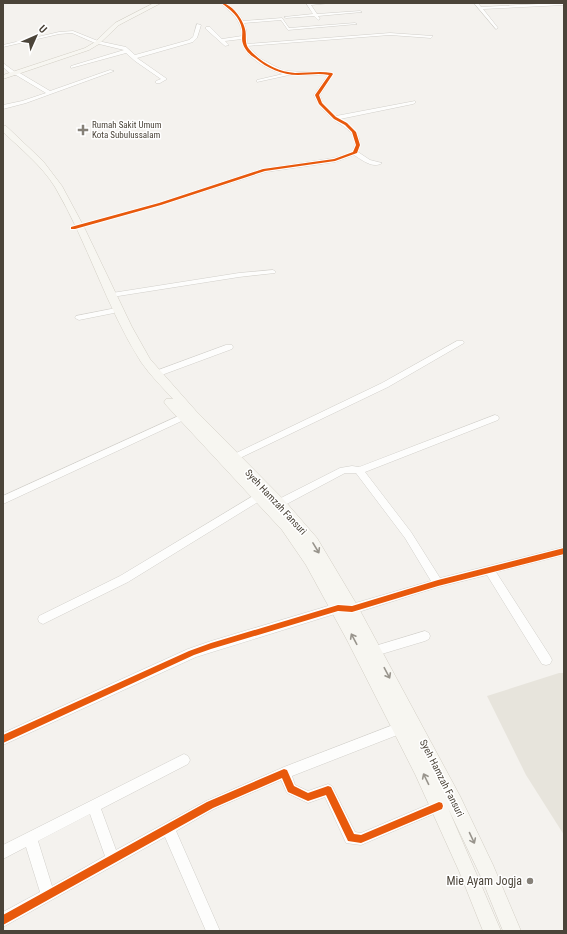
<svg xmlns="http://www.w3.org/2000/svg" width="567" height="934" font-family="'Roboto Condensed',sans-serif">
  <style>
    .residential { fill: #e7e4dc }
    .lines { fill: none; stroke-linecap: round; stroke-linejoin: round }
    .street-casing { stroke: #d2d0cb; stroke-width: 1 }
    .secondary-casing { stroke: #d3cfc5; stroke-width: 1 }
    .street { fill: #fdfdfc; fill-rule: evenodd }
    .secondary { fill: #f7f6f1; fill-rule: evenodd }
    .cycleway-casing { stroke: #fff; stroke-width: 2 }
    .cycleway { fill: #e8590c; fill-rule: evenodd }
    .oneway { stroke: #98948c }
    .poi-dot { fill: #868178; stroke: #fff; stroke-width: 1.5 }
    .labels { text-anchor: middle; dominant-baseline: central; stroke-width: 3; stroke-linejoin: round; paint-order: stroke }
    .far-poi-label { font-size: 9px; fill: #4b4439; stroke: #fff; text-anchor: start }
    .street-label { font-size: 10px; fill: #4b4439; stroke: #fff }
    .near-poi-label { font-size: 12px; fill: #4b4439; stroke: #fff; text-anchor: end }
  </style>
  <rect width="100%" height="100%" fill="#f4f2ee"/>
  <path class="residential" d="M559 673H564V835L526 775 487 696Z"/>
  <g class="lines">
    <defs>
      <path id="street" d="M220 3C230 3 238 12 243 21L282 18 289 28 355 23 357 24 288 30 281 20 244 23 246 30 247 44 390 33 433 36 431 38 390 35 247 46 261 59 284 71 333 73V74L320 95 322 102 336 116 415 101V103L413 104 340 119C353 126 364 137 358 152L370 160 382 163C373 169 362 160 354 155L335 162 265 172 162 205 75 229H71V227L158 203 262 169 334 158 353 152C360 131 343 128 332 118 324 111 318 105 314 95L328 75H289L257 82V80L283 74C267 69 243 57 242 39L225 41 229 45 225 46 206 29V27H210L222 39 242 36C242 20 231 12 220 3Z
        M306 3H330L311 5 317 14 360 11 362 12 318 16 320 19 318 20 314 16 286 18 284 17 313 14Z
        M474 3H478L481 7 559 3H564V5L483 9 498 28 496 29Z
        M197 24 201 25 197 38 193 42 137 58 167 79 160 83H156V81L161 79 135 61 126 53 71 68V66L124 50 95 43 72 33 59 34 3 47V45L59 32 73 31 98 41 126 47 135 55 189 40 193 37Z
        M3 63 15 72H18L50 91 110 70 114 71 26 103 3 109V105L22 101 46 93 16 75H12L3 67Z
        M273 270 276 272 275 273 239 277 112 297 108 295 112 293 239 273Z
        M111 309H114V313L79 320 75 318 76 316Z
        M457 341H463L464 343 388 387 238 459H232L231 457 232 455 382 383Z
        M226 345H232L233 347 232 349 159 376 156 377 152 374 153 372Z
        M183 414 187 417 186 419 3 504V496Z
        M495 415 498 416 499 418 498 420 365 472 411 532 440 578 564 547V555L496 572 550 656 552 660 550 664 546 665 542 664 487 575 438 587 352 614 338 613 196 657 3 745V733L188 649 211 641 338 603 352 604 431 581 405 538 356 473H345L283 506H277L275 503 277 500 340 468 352 466 359 467Z
        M263 490 266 491 268 494 266 497 128 582 47 622 43 624 39 622 38 619 39 616 120 576Z
        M425 631 429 633 430 636 429 639 425 641 375 656 371 654 370 651 371 648 375 646Z
        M401 722 405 724 407 728 405 732 292 776 295 785 308 791 328 784 332 786 355 832 361 833 439 800 443 802 445 806 443 810 361 845 346 843 325 797 308 803 287 793 281 780 214 809 176 831 220 931H206L165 837 3 927V912L40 892 26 847 3 859V845L180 756 184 754 188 756 190 760 188 764 101 809 116 850 206 801 284 767ZM90 814 105 856 52 886 38 841Z"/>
      <path id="secondary" d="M154 3H161L119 25 99 44 89 50 3 79V75L85 48 95 42 115 23Z
        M3 126H6L43 161 62 186 84 227 132 327 150 359 196 411 284 500 317 538 357 605 460 796 493 865 521 931H503L481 877 448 808 501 931H483L459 871 415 774 347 640 306 565 282 530 166 405 164 402 166 399H173C162 387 150 375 141 362 106 307 88 243 55 187 42 166 21 149 3 132Z"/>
    </defs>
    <use href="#street" class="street-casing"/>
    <use href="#secondary" class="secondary-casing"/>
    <use href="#street" class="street"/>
    <use href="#secondary" class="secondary"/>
    <defs>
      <path id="cycleway" d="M221 3C231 3 243 19 245 29 247 36 244 43 249 49 260 62 278 72 295 73 308 73 320 71 332 73L333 74 319 95 322 103 336 117 347 123 356 132 360 145 357 153 335 161 265 171 161 205 75 229H71V227L159 203 263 169 334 159 353 152 356 145 352 132 345 125 334 119 319 104 315 95 329 75C318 73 308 75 298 75 282 75 267 68 255 58 250 55 245 50 243 44 241 39 243 34 242 29 240 17 230 9 221 3Z
        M564 548V554L438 586 352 612 338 611 211 649 194 655 3 743V735L189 651 211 643 338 605 352 606 438 580Z
        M284 769 287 770 294 786 308 793 328 786 331 787 354 834 361 835 439 802 442 803 443 806 442 809 361 843 348 841 326 795 308 801 288 792 282 778 213 808 3 925V915L207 802Z"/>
    </defs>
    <use href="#cycleway" class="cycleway-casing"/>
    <use href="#cycleway" class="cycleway"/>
  </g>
  <defs><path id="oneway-shaft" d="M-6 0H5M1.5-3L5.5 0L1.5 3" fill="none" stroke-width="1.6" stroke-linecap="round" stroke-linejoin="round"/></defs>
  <g class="oneway">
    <use href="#oneway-shaft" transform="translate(316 548) rotate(59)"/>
    <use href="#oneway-shaft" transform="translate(354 639) rotate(-118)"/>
    <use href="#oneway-shaft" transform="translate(387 673) rotate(62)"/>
    <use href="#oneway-shaft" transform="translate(426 779) rotate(-116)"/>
    <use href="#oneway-shaft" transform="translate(472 838) rotate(65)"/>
  </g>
  <g class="poi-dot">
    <path d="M81 124h4v4h4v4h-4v4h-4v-4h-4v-4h4z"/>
    <circle cx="530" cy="881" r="4"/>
  </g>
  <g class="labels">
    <g class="far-poi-label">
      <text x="92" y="125">Rumah Sakit Umum<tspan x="92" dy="10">Kota Subulussalam</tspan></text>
    </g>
    <g class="street-label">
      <text transform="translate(276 502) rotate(47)">Syeh Hamzah Fansuri</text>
      <text transform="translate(442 778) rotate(63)">Syeh Hamzah Fansuri</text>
    </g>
    <g class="near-poi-label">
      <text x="522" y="881">Mie Ayam Jogja</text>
    </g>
  </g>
  <rect width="567" height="934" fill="none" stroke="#4b4439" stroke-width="8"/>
  <g transform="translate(36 36) rotate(45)" stroke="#ffffff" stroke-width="3" paint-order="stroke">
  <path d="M0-3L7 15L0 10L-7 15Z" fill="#4b4439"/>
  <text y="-6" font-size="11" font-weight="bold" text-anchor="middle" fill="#4b4439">U</text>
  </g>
</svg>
